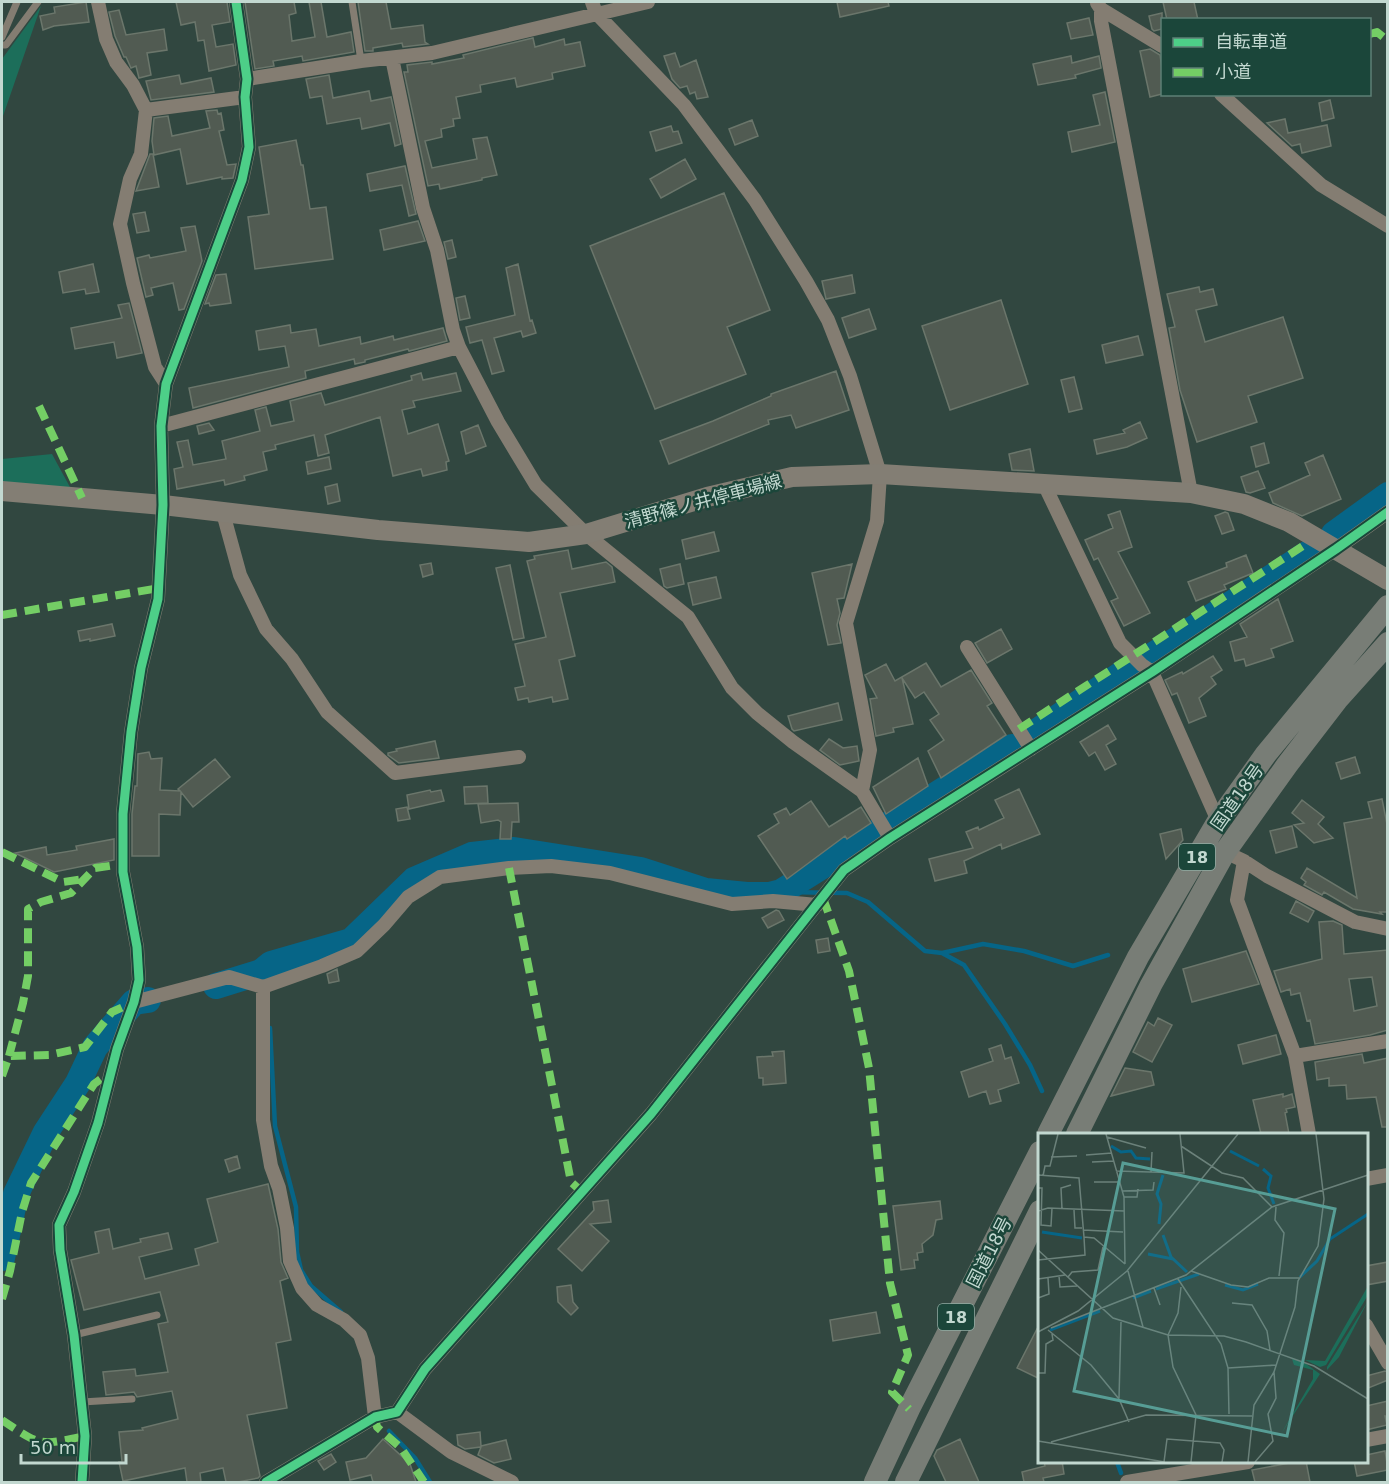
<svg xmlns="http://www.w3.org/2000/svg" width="1389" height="1484" font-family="'DejaVu Sans','Noto Sans JP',sans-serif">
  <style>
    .green { fill: #1c6e5a }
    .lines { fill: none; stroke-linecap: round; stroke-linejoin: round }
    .stream { stroke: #066587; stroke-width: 4.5 }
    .river { stroke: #066587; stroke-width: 26 }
    .building { fill: #515b52; stroke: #6b766b; stroke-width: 1.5; fill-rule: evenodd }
    .service { stroke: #847d72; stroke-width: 7 }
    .minor { stroke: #847d72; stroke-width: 14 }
    .secondary { stroke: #837e74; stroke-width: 20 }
    .trunk { stroke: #787d76; stroke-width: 22 }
    .quiet { stroke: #74ce65; stroke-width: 8; stroke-dasharray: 15 8; stroke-linecap: butt }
    .cycleway-casing { stroke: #1b463a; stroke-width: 13 }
    .cycleway { stroke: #4dcf88; stroke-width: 9 }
    .labels { text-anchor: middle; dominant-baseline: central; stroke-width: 5; stroke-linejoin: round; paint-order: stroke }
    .shield { fill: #1b463a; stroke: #90aca3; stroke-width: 1.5 }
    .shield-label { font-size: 16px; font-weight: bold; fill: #c2d8d0 }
    .street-label { font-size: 18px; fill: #c2d8d0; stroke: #1b463a }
    .inset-river { fill: none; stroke: #066587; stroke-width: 3 }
    .inset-road { fill: none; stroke: #6b817a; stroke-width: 1.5 }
    .view { fill: #579d95; fill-opacity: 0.15; stroke: #579d95; stroke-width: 3 }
    .inset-edge { fill: none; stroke: #c2d8d0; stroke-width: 3 }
  </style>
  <rect width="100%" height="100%" fill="#314740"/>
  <path class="green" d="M41 6 2 119V59Z
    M52 454 71 489 2 482V459Z"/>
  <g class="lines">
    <path class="stream" d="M781 892 847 893 868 902 925 951 942 953 964 965 1005 1024 1030 1065 1042 1091
      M942 953 983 944 1024 951 1073 966 1108 955
      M270 1028 275 1126 296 1207 297 1252 301 1270 311 1286 341 1312
      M389 1431 415 1458 430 1482
      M1117 1462 1121 1473"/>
    <path class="river" d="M1334 534 1388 495
      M1033 734 1135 665 1147 659 1310 552
      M216 986 261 972 271 964 351 941 414 880 472 855 514 850 641 870 706 891 747 895H769L781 892 1012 747
      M2 1258 16 1194 46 1132 78 1083 95 1047 134 1002 148 1000"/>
  </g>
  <path class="building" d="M86 2 89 22 54 26 43 30 40 16 55 13 54 7Z
    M176 2H227L230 22 212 25 216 47 233 44 236 65 209 71 204 40 198 41 195 22 181 25Z
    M245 2H294L296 13 289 15 292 41 315 37 309 2H321L327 37 351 32 354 52 303 61 302 56 273 61 274 66 255 69Z
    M358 2H386L391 29 423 25 425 42 428 44 403 47 402 43 373 48V51H365Z
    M837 2H888L889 6 840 17Z
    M1163 2H1194L1198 20H1167Z
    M119 10 126 35 164 29 167 50 147 53 151 75 139 78 136 66 131 68 126 57H124L115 36 109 12Z
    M1162 13V29L1154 31 1152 29 1149 16Z
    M1089 18 1093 35 1071 39 1067 23Z
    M533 38 535 47 564 39 565 45 580 42 585 66 552 73 553 79 517 87 515 78 480 85 481 92 456 97 460 118 453 119 454 126 441 129 442 137 425 141 432 168 477 159 473 139 487 137 497 175 482 178V180L440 189 439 184 428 186 404 72H408L407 65 432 62V64L464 58 463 55Z
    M1150 49 1160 55 1162 69V94L1150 97 1140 51Z
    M675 53 680 67 696 60 708 97 697 99 695 92 690 94 687 86 680 88 672 79 664 56Z
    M1071 56 1072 63 1099 56 1101 68 1075 75 1076 78 1038 85 1033 64Z
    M179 75 181 84 211 78 214 92 151 100 146 81Z
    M329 75 333 98 369 91 371 101 391 97 401 144 395 146 390 123 362 129 360 118 327 124 322 96 310 98 306 79Z
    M1105 92 1115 142 1072 152 1068 132 1100 125 1093 95Z
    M1330 100 1334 118 1322 121 1319 103Z
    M217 110 218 114 221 113 224 130 219 131 227 165 236 164 233 178 222 179V177L187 184 180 149 154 155 152 141 154 118 168 116 172 136 210 128 206 111Z
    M1285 119 1288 133 1327 125 1331 146 1302 153 1300 144 1292 146 1267 123Z
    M752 120 758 136 735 145 729 129Z
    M671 126 673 132 678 131 682 143 656 151 650 132Z
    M296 140 301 165H303L310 209 326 207 333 259 255 269 248 217 269 214 259 147Z
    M150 154H153L159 187 136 191Z
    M685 159 696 179 661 198 650 179Z
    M405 166 416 214 409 216 402 185 370 191 367 174Z
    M724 193 770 310 727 327 746 374 655 409 590 246Z
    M145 212 149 231 137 233 133 214Z
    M418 221 425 241 384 250 380 230Z
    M195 226 202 261 184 309 179 310 173 283 151 288 153 295 146 297 137 258 149 255 150 258 186 251 181 228Z
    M452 240 456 257 448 259 444 242Z
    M93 264 99 292 86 294 85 289 63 293 59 272Z
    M518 264 530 321 532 320 536 333 523 337 521 331 494 338 504 371 492 374 482 340 470 343 466 327 515 315 506 268Z
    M226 274 231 303 210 306 209 303 205 304 216 275Z
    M852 275 855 293 826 299 822 281Z
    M1199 287 1200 292 1213 289 1217 305 1196 310 1205 342 1283 317 1303 378 1248 396 1257 422 1197 442 1180 390 1169 328 1175 327 1167 294Z
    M465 296 470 318 460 320 456 298Z
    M1001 300 1028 384 950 410 922 326Z
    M129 303 142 353 117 358 114 342 75 349 71 328 122 318 118 305Z
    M869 309 876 329 849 338 842 318Z
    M290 325 291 333 316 329 319 346 360 337 361 344 393 336 394 340 443 328 447 341 409 351 408 349 365 360V362L355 364 354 359 305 371 306 378 193 408 189 388 289 367 285 346 259 350 256 331Z
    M1138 336 1143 355 1106 363 1102 345Z
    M836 371 849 410 796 428 791 415 768 420 769 424 669 464 660 441 713 421 771 396V394Z
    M421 373 423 380 456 373 461 391 413 401 415 407 402 410 408 434 438 424 449 461 446 462 447 470 423 476 421 469 393 476 380 417 325 435 329 453 318 456 314 435 275 445 276 449 263 452 267 470 244 476 245 480 225 485 224 480 177 489 174 469 183 467 177 442 188 440 193 465 226 459 222 441 260 431 255 410 266 407 271 426 294 421 290 401 321 393 325 405 412 380 411 376Z
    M1074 377 1082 409 1069 412 1061 380Z
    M1140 422 1147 438 1127 447 1097 454 1094 440 1125 433 1123 430Z
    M209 423 214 430 199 434 197 426Z
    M478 425 486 446 466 454 461 432Z
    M1264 443 1269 463 1256 467 1251 447Z
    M1030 449 1034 471 1012 470 1009 454Z
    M1323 455 1341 499 1302 516 1273 503 1269 493 1310 475 1305 463Z
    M329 457 331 469 308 474 306 462Z
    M1258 471 1265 488 1250 493 1246 492 1241 477Z
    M337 484 340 501 328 504 325 487Z
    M1120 511 1132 547 1118 552 1150 613 1124 626 1111 601 1118 598 1098 558 1094 560 1085 540 1113 528 1108 515Z
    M1225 512 1228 513 1234 530 1222 534 1215 516Z
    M714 532 719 551 686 559 682 540Z
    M568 550 572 569 606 562 612 567 615 582 560 593 575 656 559 660 568 699 553 702 552 697 529 702 528 698 518 700 515 688 525 686 515 644 546 637 527 561 535 559 534 556Z
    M1246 555 1253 573 1224 585 1226 589 1196 601 1188 582 1227 567 1226 563Z
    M431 563 433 574 423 577 420 565Z
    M680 564 684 584 667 588 664 586 660 569Z
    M852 564 844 598 837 599 840 613 837 625 841 643 828 645 812 573Z
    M510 565 524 638 513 640 496 568Z
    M716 577 721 598 693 605 688 583Z
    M1278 599 1293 641 1271 649 1274 657 1246 666 1244 659 1235 661 1230 642 1247 637 1240 624Z
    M112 624 115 636 90 641V639L80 641 78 631Z
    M1001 629 1012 649 987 663 975 643Z
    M1213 656 1222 670 1211 677 1216 684 1199 698 1206 716 1189 723 1177 693 1172 695 1165 680 1182 672 1183 674Z
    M926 663 941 687 971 670 992 703 987 706 1006 735 941 778 928 751 944 740 930 720 939 714 924 692 915 698 902 678 913 724 893 728 894 732 876 736 870 699 877 698 865 675 886 664 895 681Z
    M838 703 842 720 794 731 792 729 788 716Z
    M1108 725 1116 739 1106 745 1116 764 1105 770 1095 752 1089 756 1080 742Z
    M829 739 843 748 857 746 859 761 840 765 820 750Z
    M435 741 439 758 399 763 388 755V753L397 751 396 749Z
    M149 752 151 759 162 758 160 790 180 791 178 789 215 759 230 777 193 807 181 792 180 815 159 814V856H132V814L135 786H137L138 754Z
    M1355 757 1360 773 1341 779 1336 763Z
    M918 758 928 786 886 814 873 787Z
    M487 786 488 803 465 804 464 787Z
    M1019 789 1040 834 1002 849 1001 844 964 861 967 873 935 881 929 859 973 848 966 832 978 827 979 830 1004 818 995 800Z
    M430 790 431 792 441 790 444 801 409 809 407 795Z
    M1382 799 1388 829V912H1380L1382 914 1353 909 1324 892 1322 895 1304 885 1306 882 1301 878 1307 868 1357 898 1344 823 1372 818 1368 802Z
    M1302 800 1324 817 1318 824 1333 838 1314 843 1294 825 1304 823 1292 813Z
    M811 801 829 827 861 807 871 823 847 839 845 836 787 879 758 836 779 823 774 814 786 808 790 815Z
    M518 803 519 822H512L511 839H500L501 822 498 820 481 823 478 804Z
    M407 807 410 819 398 821 396 809Z
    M1292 826 1297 847 1276 853 1270 831Z
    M1181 829 1183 840 1166 859 1160 834Z
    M114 839V860L54 872 15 853 46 847 47 855 77 850 76 846Z
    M1296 901 1314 911 1308 922 1290 913Z
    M776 910 779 911 784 920 768 928 762 918Z
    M1333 921 1342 925 1344 954 1388 950V1030L1370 1035 1315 1044 1310 1020 1307 1021 1300 993 1291 995 1290 989 1281 992 1274 971 1322 959 1319 922ZM1372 977 1377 1006 1354 1011 1349 979Z
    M828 938 830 951 818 953 816 940Z
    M1246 951 1259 984 1192 1002 1183 969Z
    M337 969 339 981 329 983 327 974Z
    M1158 1018 1172 1025 1152 1062 1133 1052 1148 1022 1154 1026Z
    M1276 1035 1281 1054 1243 1064 1238 1045Z
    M1001 1045 1005 1059 1011 1057 1019 1083 998 1090 1001 1101 990 1104 986 1091 969 1097 961 1072 993 1061 989 1049Z
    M784 1051 786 1083 763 1085V1078H759L757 1057 773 1056 772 1052Z
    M1362 1054 1364 1063 1388 1058V1127H1382L1376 1097 1347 1099 1346 1085 1329 1086V1078L1317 1080 1315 1062Z
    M1125 1068 1151 1072 1154 1085 1111 1096Z
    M1283 1094V1097L1292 1094 1295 1107 1286 1109 1287 1112 1285 1113 1289 1134H1261L1253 1100Z
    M237 1156 240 1168 229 1172 225 1160Z
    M268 1184 278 1229 281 1262 288 1278 280 1281 291 1340 276 1343 287 1408 247 1415 260 1476 258 1478 238 1482H226L223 1468 200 1473 201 1482H187L185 1468 123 1481 119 1462H122L119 1432 143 1430 142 1428 178 1419 172 1391 137 1397 134 1392 106 1395 103 1372 135 1369 136 1376 168 1372 158 1324 168 1322 160 1292 84 1310 71 1260 99 1253 95 1232 109 1229 113 1249 141 1242 140 1239 168 1233 172 1249 139 1257 145 1279 199 1265 195 1249 218 1242 207 1199Z
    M608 1200 611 1222 590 1224 609 1241 582 1271 558 1249 594 1210 593 1202Z
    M940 1201 942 1219 936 1220 933 1235 922 1244 923 1252 917 1253 918 1260H914L915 1268 901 1270 893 1206Z
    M1388 1262V1281L1366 1285V1266Z
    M571 1285 573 1302 578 1308 571 1315 558 1302 557 1287Z
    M876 1312 880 1333 833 1341 830 1320Z
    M1040 1323V1379L1017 1368Z
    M1385 1371 1388 1372V1380L1366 1389V1376Z
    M1388 1401V1416H1385L1387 1425 1366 1430V1406Z
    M480 1432 481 1446 506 1440 511 1459 494 1463 478 1455 481 1447 465 1449 458 1445 457 1435Z
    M383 1439 410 1464 416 1482H373L371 1475 350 1480 346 1462 366 1458Z
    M960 1439 979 1482H946L934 1456 937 1450Z
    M1385 1451 1388 1470 1357 1476 1354 1461H1366V1455Z
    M331 1454 336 1462 324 1470 318 1461Z
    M1044 1461H1062L1064 1474 1043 1478 1044 1482H1024L1022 1472 1045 1466Z
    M1300 1461H1306L1310 1482H1255L1252 1470Z"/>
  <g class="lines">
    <path class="service" d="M352 2 361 61
      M2 37 17 2
      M2 45H6L38 2
      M74 1335 157 1315
      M82 1402 132 1399"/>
    <path class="minor" d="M98 2 106 39 116 62 133 85 146 110 141 154 130 179 120 224 133 283 155 367 166 384
      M592 2 596 13 684 105 755 200 806 281 828 320 850 376 880 474 877 521 846 623 870 750 862 791
      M1097 3 1101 9 1162 46
      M1101 9V21L1191 493
      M392 58 423 208 437 250 453 330 459 347 498 422 536 485 586 534 688 617 732 688 757 713 793 742 862 791 890 838
      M247 79 361 61 432 53 648 2
      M1221 94 1321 185 1388 226
      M146 110 245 97
      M161 426 459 347
      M1044 484 1120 643 1142 665 1152 672 1218 821
      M223 513 240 575 266 629 292 659 327 712 395 773 519 757
      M967 647 1031 749
      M1225 852 1244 861 1237 900 1295 1056 1309 1134
      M1244 861 1267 876 1355 922 1388 929
      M263 987V1120L271 1166 279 1188 287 1228 290 1261 302 1288 317 1305 344 1320 360 1335 368 1358 375 1417
      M134 1002 229 977 263 987 322 966 357 951 384 925 408 897 440 877 509 868 551 866 610 873 732 904 773 901 817 905
      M1295 1056 1388 1041
      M1366 1179 1388 1175
      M1366 1325 1388 1363
      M397 1412 451 1452 512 1482
      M1366 1440 1388 1436
      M82 1482 85 1436 74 1335 60 1250 59 1225 74 1192 98 1123 117 1049 134 1002 139 980 137 947 123 872V814L131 732 141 668 158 599 163 505 161 426 166 384 242 180 249 147 245 97 247 79 236 2
      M266 1482 375 1417 397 1412 425 1369 651 1114 844 870 890 838 1152 672 1336 549 1388 512
      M1127 1482 1248 1462"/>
    <path class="secondary" d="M2 491 163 505 378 530 529 542 586 534 707 497 792 477 880 474 1191 493 1244 504 1289 522 1388 580"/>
    <path class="trunk" d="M1048 1134 1138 957 1218 821 1266 754 1388 606
      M1077 1134 1151 985 1225 852 1287 765 1337 700 1388 643
      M875 1482 909 1409 1040 1152
      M906 1482 1040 1211"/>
    <path class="quiet" d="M1370 34 1377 32 1388 41
      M39 406 82 498
      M2 615 159 588
      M1019 729 1306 544
      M2 852 63 882 85 879
      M509 868 571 1182 582 1192
      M823 898 849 971 869 1068 890 1283 908 1355 892 1392 909 1409
      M9 1056 23 1003 28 976V909L41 902 71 893 95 868 123 864
      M2 1076 9 1056 49 1055 85 1047 112 1012 134 1002
      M2 1299 10 1271 22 1212 31 1183 94 1084 112 1071
      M375 1417 377 1427 401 1448 424 1482
      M2 1420C41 1446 39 1446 85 1436"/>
    <defs>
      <path id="cycleway" d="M82 1482 85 1436 74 1335 60 1250 59 1225 74 1192 98 1123 117 1049 134 1002 139 980 137 947 123 872V814L131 732 141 668 158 599 163 505 161 426 166 384 242 180 249 147 245 97 247 79 236 2
        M266 1482 375 1417 397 1412 425 1369 651 1114 844 870 890 838 1152 672 1336 549 1388 512"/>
    </defs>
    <use href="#cycleway" class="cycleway-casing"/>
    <use href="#cycleway" class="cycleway"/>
  </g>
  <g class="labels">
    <g class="shield">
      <rect x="1179" y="844" width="36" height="26" rx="4.5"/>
      <rect x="938" y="1304" width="36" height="26" rx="4.5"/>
    </g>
    <g class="shield-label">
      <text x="1197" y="857">18</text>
      <text x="956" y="1317">18</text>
    </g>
    <g class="street-label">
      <text transform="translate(703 501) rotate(-15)">清野篠ノ井停車場線</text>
      <text transform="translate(1237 797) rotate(-55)">国道18号</text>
      <text transform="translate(989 1252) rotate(-63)">国道18号</text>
    </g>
  </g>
  <g transform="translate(1038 1133)">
    <rect width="330" height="330" fill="#314740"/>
    <path d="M330 153V162L288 232 282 234 267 227 287 228ZM330 168 301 224 289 237V234ZM254 226 267 230 282 241 243 301 275 246V237L256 232Z" fill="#1c6e5a"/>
    <path class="inset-river" d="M73 13 83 19 93 18 98 25 112 26M192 18 221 33M225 36 233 43 230 55 236 71M121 91 123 71 119 61 125 42M4 99 44 105M125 102 133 124 149 139M110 121 135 126M262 144 279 128 292 106 330 81M187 152 205 157 220 151M118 156 161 141M95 165 113 158M12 197 62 178"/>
    <path class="inset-road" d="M68 1 86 64 87 131M69 4 108 15M143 13 184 40 205 45 234 74M48 22 74 20M13 24 39 23M54 29 76 28M78 38 146 40 142 1M113 39 114 19M0 42 41 45 46 104 56 105 87 131M5 43 7 33H12L20 1M56 49H81M0 55H4L3 92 13 93 14 75M84 58 115 57 116 49M86 64H99L100 56M238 74 237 87 246 100 241 143M24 76 23 55 33 52M36 77 37 95H44M0 78 10 75 86 78M45 97 85 99M0 117 75 185 130 202 186 203 208 209 276 233 330 266M0 127 47 122 46 104M90 138 105 194M153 138 193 152 210 154 231 145H261M21 143 22 154 39 153M30 144 34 139 60 137 65 114M0 146 27 142M140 146 183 211 190 235 191 281M143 154 140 180 130 202 135 234 158 282 153 329M116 155 122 172M0 165 11 161 10 145M194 170 214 172 229 198 232 217M13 195 148 142 234 74 330 42M10 197 53 232 81 266 91 289M0 199 40 178 89 138 200 1M190 235 238 232M0 240H7L8 211 15 207 14 201M81 265 83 189M0 308 127 329M13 309 108 282 214 283M126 329 129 306 182 310 186 317 184 329M210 329 216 272 236 239 257 174 260 148 280 113 286 66 278 1M217 329 235 308 230 281 238 265 236 239"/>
    <path class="view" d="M85 30 297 76 249 303 36 258Z"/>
    <rect width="330" height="330" class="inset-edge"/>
  </g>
  <rect width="1389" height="1484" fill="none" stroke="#c2d8d0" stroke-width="6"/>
  <rect x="1161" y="18" width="210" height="78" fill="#1b463a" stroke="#5e8076" stroke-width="1.5"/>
  <rect x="1173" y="38" width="30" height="9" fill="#4dcf88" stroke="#5e8076" stroke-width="1.5"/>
  <text x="1215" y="48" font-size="18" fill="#c2d8d0">自転車道</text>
  <rect x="1173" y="68" width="30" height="9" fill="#74ce65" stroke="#5e8076" stroke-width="1.5"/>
  <text x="1215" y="78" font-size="18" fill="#c2d8d0">小道</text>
  <path d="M21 1454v9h105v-9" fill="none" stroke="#c2d8d0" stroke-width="3"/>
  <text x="30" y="1454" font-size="18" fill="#c2d8d0" stroke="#1b463a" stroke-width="4.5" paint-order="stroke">50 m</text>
</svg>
